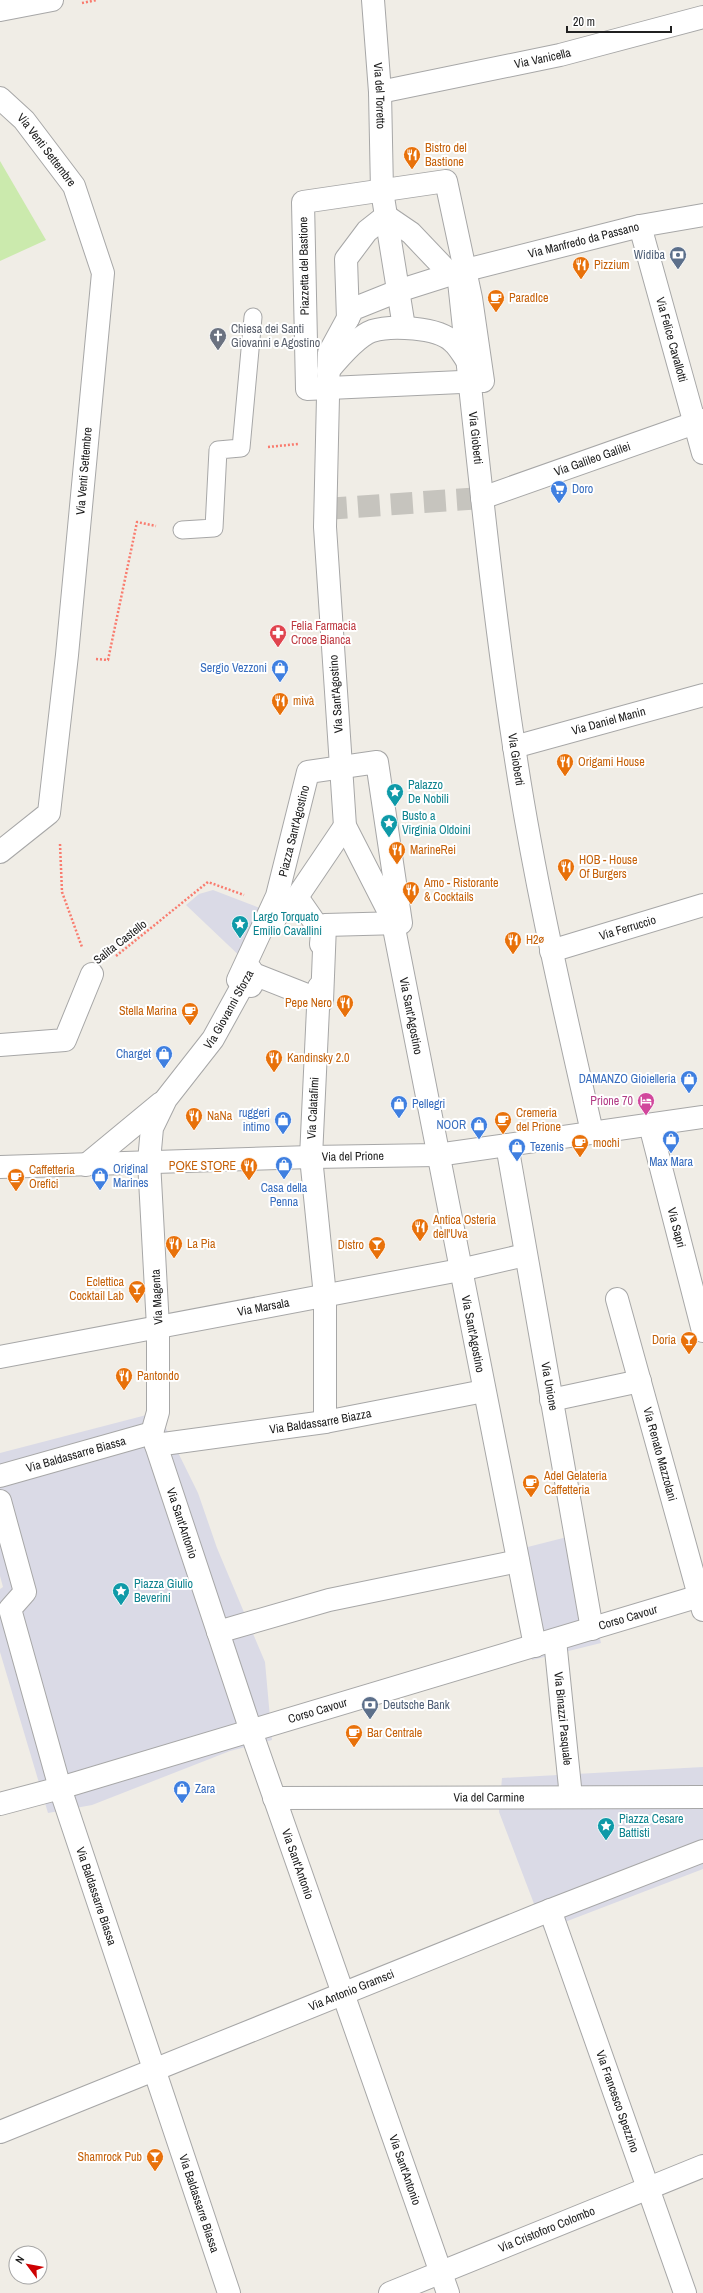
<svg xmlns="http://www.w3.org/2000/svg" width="703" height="2293" font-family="'Archivo Narrow',sans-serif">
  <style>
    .grass { fill: #cbeaad }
    .plaza { fill: #dadae6 }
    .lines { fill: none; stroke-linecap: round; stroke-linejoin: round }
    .pedestrian-tunnel { stroke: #c6c4be; stroke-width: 22; stroke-dasharray: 22 11; stroke-linecap: butt }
    .service-casing { stroke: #a7a7a7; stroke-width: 19 }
    .pedestrian-casing { stroke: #a7a7a7; stroke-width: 24 }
    .minor-casing { stroke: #a7a7a7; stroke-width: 24 }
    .path { stroke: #f97b6e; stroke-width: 2.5; stroke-dasharray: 2 2; stroke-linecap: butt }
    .service { stroke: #fff; stroke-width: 17 }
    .pedestrian { stroke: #fff; stroke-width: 22 }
    .minor { stroke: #fff; stroke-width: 22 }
    .labels { text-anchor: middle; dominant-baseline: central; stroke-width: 4; stroke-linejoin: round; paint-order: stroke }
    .street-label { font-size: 12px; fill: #202020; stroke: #fff }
    .food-label { font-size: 12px; fill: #c56008; stroke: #fff; text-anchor: start }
    .service-label { font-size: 12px; fill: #4e5e75; stroke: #fff; text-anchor: end }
    .worship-label { font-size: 12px; fill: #5b616d; stroke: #fff; text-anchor: start }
    .shop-label { font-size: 12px; fill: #366cbe; stroke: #fff; text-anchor: start }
    .health-label { font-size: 12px; fill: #be3a42; stroke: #fff; text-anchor: start }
    .culture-label { font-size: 12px; fill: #0d838f; stroke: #fff; text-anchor: start }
    .hotel-label { font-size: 12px; fill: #b23c85; stroke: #fff; text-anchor: end }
  </style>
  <rect width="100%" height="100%" fill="#f0ede6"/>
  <path class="grass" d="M0 161 46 240 0 261Z"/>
  <path class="plaza" d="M213 890 270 912 246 962 186 905 199 894Z
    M158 1412 198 1493 217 1548 265 1662 272 1740 230 1751 92 1805 48 1813 0 1652V1589L3 1587 0 1576V1453Z
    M575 1535 601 1643 532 1660 508 1552Z
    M703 1767V1869L544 1930 499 1812 502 1778Z"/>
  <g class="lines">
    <path class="pedestrian-tunnel" d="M325 509 482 498"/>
    <defs>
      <path id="service" d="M182 530 214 528 218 450 241 448 253 317"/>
      <g id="pedestrian">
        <path id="s1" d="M373 0 380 92 382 191 404 327"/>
        <path id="s2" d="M380 92 560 55 703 17"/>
        <path d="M446 181 471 298 483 381 307 389 303 202Z"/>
        <path id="s3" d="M458 272C475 430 490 589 514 746 533 876 563 1004 592 1132"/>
        <path d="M348 319 346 259 367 231 386 216 411 233 450 274"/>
        <path d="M328 371C338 359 358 336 372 331 391 325 438 327 453 342 459 347 463 355 468 362"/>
        <path id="s4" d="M514 747 703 695"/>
        <path d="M377 762 401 923 325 925 322 1001 256 975 251 986 238 980 277 896 308 772Z"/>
        <path d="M297 897 322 933 321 944"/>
        <path d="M273 923 280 909 297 897 345 826"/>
        <path id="s5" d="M551 951 703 905"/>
        <path d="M319 987 311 1157 325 1296V1422"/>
        <path d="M0 1045 65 1040 92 974"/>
        <path id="s6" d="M650 1125 703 1331"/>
        <path id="s7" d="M507 1145 592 1629"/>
        <path d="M86 1165 161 1103"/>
        <path id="s8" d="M0 1167 311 1157 437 1155 703 1117"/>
        <path id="s9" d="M617 1299 703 1610"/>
        <path id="s10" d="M0 1357 460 1270 525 1255"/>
        <path d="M551 1400 640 1381"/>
        <path id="s11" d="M152 1433 158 1412V1327L149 1161 152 1128 166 1099 213 1039 251 970"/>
        <path id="s12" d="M156 1445 325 1422 484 1391"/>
        <path d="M218 1632 329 1600 518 1561"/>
        <path id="s13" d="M555 1640 571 1797"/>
        <path id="s14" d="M535 1646 392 918 345 826 325 527 329 353 353 309 398 291 458 272 640 226"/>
        <path id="s15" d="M274 1798 703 1797"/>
        <path id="s16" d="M0 1804 60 1788 703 1595"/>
      </g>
      <g id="minor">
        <path d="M0 10 52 0"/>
        <path id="s17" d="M0 98 24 120 74 186 103 273 67 655 49 813 0 852"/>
        <path id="s18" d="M703 215 640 226 703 453"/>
        <path id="s19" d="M482 498 703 420"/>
        <path id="s20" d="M0 1476 152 1433 251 1731 448 2293"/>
        <path id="s21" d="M0 1501 25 1592 10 1609 60 1788 229 2293"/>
        <path id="s22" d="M550 1910 685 2293"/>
        <path id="s23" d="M0 2132 538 1915 703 1851"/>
        <path id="s24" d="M390 2293 703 2166"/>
      </g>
    </defs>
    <use href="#service" class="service-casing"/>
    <use href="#pedestrian" class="pedestrian-casing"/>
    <use href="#minor" class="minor-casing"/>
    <path class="path" d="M82 3 97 0
      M268 447 298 444
      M96 659 108 660 137 522 156 526
      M60 844 62 892 82 947
      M116 956 208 882 244 895"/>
    <use href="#service" class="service"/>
    <use href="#pedestrian" class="pedestrian"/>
    <use href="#minor" class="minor"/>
  </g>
  <defs>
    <symbol id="restaurant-pin" viewBox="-11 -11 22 30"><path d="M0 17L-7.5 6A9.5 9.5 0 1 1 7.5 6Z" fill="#e8710a" stroke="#fff"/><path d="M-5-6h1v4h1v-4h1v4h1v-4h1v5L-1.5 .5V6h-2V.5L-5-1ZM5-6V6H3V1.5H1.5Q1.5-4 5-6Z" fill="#fff"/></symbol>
    <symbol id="bank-pin" viewBox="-11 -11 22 30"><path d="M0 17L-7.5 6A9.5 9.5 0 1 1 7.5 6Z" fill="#5c6f8a" stroke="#fff"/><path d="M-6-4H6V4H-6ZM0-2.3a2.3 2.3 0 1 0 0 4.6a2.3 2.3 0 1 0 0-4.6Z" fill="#fff"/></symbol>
    <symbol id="cafe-pin" viewBox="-11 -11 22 30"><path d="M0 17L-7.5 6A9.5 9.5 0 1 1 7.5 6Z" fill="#e8710a" stroke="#fff"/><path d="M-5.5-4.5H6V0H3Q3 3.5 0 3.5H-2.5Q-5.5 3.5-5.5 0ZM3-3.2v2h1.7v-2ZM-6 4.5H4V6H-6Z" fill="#fff"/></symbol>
    <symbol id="church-pin" viewBox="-11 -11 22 30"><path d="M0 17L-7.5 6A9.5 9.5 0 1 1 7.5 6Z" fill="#6b7280" stroke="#fff"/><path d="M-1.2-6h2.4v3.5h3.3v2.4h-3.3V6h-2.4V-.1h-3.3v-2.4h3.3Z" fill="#fff"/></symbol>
    <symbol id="supermarket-pin" viewBox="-11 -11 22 30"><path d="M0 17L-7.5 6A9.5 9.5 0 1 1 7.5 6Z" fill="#3f7fe0" stroke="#fff"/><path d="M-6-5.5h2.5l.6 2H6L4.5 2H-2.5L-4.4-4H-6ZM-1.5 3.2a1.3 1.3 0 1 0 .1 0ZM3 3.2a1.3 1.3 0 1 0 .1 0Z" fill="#fff"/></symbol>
    <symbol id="pharmacy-pin" viewBox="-11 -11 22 30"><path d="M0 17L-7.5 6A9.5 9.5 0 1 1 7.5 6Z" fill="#e0444e" stroke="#fff"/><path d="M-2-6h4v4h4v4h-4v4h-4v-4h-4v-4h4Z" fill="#fff"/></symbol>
    <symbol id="shop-pin" viewBox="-11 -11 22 30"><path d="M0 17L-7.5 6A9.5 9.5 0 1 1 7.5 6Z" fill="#3f7fe0" stroke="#fff"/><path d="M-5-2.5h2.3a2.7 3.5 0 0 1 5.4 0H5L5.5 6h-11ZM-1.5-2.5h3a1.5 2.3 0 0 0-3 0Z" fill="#fff"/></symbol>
    <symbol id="sight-pin" viewBox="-11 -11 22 30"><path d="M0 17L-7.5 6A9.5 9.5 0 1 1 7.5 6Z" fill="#0f9aa8" stroke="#fff"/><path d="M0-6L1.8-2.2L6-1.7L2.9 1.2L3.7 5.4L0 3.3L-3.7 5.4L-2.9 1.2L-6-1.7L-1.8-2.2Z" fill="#fff"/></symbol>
    <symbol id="hotel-pin" viewBox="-11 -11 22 30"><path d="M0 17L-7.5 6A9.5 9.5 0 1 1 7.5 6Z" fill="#d1479c" stroke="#fff"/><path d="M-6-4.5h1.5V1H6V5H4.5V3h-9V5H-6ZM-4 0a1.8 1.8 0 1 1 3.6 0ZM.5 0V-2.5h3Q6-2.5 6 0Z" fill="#fff"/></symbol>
    <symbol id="bar-pin" viewBox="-11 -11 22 30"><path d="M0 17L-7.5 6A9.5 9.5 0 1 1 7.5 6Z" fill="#e8710a" stroke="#fff"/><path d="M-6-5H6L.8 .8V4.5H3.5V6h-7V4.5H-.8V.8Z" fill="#fff"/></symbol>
  </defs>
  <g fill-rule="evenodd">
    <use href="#restaurant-pin" x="402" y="145" width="20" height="27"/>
    <use href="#bank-pin" x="668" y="245" width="20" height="27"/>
    <use href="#restaurant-pin" x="571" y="255" width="20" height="27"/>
    <use href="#cafe-pin" x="486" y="288" width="20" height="27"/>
    <use href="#church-pin" x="208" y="326" width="20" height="27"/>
    <use href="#supermarket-pin" x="549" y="479" width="20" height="27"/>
    <use href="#pharmacy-pin" x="268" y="623" width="20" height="27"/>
    <use href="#shop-pin" x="270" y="658" width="20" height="27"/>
    <use href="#restaurant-pin" x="270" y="691" width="20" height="27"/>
    <use href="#restaurant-pin" x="555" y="752" width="20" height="27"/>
    <use href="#sight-pin" x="385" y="782" width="20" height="27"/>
    <use href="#sight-pin" x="379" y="813" width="20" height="27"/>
    <use href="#restaurant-pin" x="387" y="840" width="20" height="27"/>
    <use href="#restaurant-pin" x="556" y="857" width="20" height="27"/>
    <use href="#restaurant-pin" x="401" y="880" width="20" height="27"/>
    <use href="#sight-pin" x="230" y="914" width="20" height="27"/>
    <use href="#restaurant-pin" x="503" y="930" width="20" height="27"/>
    <use href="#restaurant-pin" x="335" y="993" width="20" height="27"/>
    <use href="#cafe-pin" x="180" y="1001" width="20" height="27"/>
    <use href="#shop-pin" x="154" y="1044" width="20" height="27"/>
    <use href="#restaurant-pin" x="264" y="1048" width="20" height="27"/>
    <use href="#shop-pin" x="679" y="1069" width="20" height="27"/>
    <use href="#hotel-pin" x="636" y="1091" width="20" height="27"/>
    <use href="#shop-pin" x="389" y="1094" width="20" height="27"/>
    <use href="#restaurant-pin" x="184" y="1106" width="20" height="27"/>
    <use href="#shop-pin" x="273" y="1110" width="20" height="27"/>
    <use href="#cafe-pin" x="493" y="1110" width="20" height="27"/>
    <use href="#shop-pin" x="469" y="1115" width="20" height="27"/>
    <use href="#shop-pin" x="661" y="1129" width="20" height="27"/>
    <use href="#cafe-pin" x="570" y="1133" width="20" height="27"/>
    <use href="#shop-pin" x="507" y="1137" width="20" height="27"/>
    <use href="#shop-pin" x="274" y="1155" width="20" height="27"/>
    <use href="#restaurant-pin" x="239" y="1156" width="20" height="27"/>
    <use href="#shop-pin" x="90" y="1166" width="20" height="27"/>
    <use href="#cafe-pin" x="6" y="1167" width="20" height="27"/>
    <use href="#restaurant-pin" x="410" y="1217" width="20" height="27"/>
    <use href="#restaurant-pin" x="164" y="1234" width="20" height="27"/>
    <use href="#bar-pin" x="367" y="1235" width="20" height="27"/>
    <use href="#bar-pin" x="127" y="1279" width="20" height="27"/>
    <use href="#bar-pin" x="679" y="1330" width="20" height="27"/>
    <use href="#restaurant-pin" x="114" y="1366" width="20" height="27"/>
    <use href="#cafe-pin" x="521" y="1473" width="20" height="27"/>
    <use href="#sight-pin" x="111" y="1581" width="20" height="27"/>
    <use href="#bank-pin" x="360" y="1695" width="20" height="27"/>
    <use href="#cafe-pin" x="344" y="1723" width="20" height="27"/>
    <use href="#shop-pin" x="172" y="1779" width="20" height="27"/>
    <use href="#sight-pin" x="596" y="1816" width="20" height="27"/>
    <use href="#bar-pin" x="145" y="2147" width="20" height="27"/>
  </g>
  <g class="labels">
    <g class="street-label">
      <text stroke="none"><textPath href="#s2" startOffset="166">Via Vanicella</textPath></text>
      <text stroke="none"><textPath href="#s1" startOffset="96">Via del Torretto</textPath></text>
      <text stroke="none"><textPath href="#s17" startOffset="70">Via Venti Settembre</textPath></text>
      <text stroke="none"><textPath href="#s14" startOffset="1610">Via Manfredo da Passano</textPath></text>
      <text transform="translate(304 266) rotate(-91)">Piazzetta del Bastione</text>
      <text stroke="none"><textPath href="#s18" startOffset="182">Via Felice Cavallotti</textPath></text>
      <text stroke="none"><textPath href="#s3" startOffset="167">Via Gioberti</textPath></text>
      <text stroke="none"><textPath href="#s19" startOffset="117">Via Galileo Galilei</textPath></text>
      <text transform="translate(84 471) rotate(-85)">Via Venti Settembre</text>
      <text transform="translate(336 694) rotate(-94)">Via Sant'Agostino</text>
      <text stroke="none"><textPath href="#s4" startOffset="98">Via Daniel Manin</textPath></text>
      <text stroke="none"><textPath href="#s3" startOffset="491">Via Gioberti</textPath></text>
      <text transform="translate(294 831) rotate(-76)">Piazza Sant'Agostino</text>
      <text stroke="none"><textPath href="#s5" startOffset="80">Via Ferruccio</textPath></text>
      <text transform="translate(120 942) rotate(-38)">Salita Castello</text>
      <text stroke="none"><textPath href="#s11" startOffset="448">Via Giovanni Sforza</textPath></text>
      <text transform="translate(411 1016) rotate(79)">Via Sant'Agostino</text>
      <text transform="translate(313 1108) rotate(-87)">Via Calatafimi</text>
      <text stroke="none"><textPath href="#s8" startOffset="353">Via del Prione</textPath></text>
      <text stroke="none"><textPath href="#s6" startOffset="106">Via Sapri</textPath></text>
      <text transform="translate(157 1297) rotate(-93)">Via Magenta</text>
      <text stroke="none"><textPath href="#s10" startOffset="268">Via Marsala</textPath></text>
      <text transform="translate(473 1334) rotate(79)">Via Sant'Agostino</text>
      <text stroke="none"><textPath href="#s7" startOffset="245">Via Unione</textPath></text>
      <text stroke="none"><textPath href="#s12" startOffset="166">Via Baldassarre Biazza</textPath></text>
      <text stroke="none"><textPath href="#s20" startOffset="79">Via Baldassarre Biassa</textPath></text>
      <text stroke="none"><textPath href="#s9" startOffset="161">Via Renato Mazzolani</textPath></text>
      <text stroke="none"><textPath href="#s20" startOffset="253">Via Sant'Antonio</textPath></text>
      <text stroke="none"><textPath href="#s16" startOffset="655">Corso Cavour</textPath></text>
      <text stroke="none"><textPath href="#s16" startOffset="331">Corso Cavour</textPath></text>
      <text stroke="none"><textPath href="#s13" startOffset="79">Via Binazzi Pasquale</textPath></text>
      <text stroke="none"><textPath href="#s15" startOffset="215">Via del Carmine</textPath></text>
      <text stroke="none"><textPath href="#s20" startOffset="613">Via Sant'Antonio</textPath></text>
      <text stroke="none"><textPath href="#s21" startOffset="417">Via Baldassarre Biassa</textPath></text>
      <text stroke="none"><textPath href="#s23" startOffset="379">Via Antonio Gramsci</textPath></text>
      <text stroke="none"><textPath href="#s22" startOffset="203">Via Francesco Spezzino</textPath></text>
      <text stroke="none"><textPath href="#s20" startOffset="937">Via Sant'Antonio</textPath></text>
      <text stroke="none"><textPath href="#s21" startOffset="741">Via Baldassarre Biassa</textPath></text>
      <text stroke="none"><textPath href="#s24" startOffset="169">Via Cristoforo Colombo</textPath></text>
    </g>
    <g class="food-label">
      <text x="425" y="148">Bistro del<tspan x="425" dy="14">Bastione</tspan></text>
      <text x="594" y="265">Pizzium</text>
      <text x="509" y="298">ParadIce</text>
      <text x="293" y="701">mivà</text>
      <text x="578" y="762">Origami House</text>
      <text x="410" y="850">MarineRei</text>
      <text x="579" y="860">HOB - House<tspan x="579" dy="14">Of Burgers</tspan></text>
      <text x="424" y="883">Amo - Ristorante<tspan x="424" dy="14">&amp; Cocktails</tspan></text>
      <text x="526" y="940">H2∅</text>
      <text x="332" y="1003" text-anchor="end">Pepe Nero</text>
      <text x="177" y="1011" text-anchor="end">Stella Marina</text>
      <text x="287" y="1058">Kandinsky 2.0</text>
      <text x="516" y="1113">Cremeria<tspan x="516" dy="14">del Prione</tspan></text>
      <text x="207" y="1116">NaNa</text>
      <text x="593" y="1143">mochi</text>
      <text x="236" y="1166" text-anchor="end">PO̲KE STO̲RE</text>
      <text x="29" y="1170">Caffetteria<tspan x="29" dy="14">Orefici</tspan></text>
      <text x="433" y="1220">Antica Osteria<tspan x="433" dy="14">dell'Uva</tspan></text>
      <text x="187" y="1244">La Pia</text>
      <text x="364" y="1245" text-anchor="end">Distro</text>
      <text x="124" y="1282" text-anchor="end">Eclettica<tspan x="124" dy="14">Cocktail Lab</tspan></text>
      <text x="676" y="1340" text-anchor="end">Doria</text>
      <text x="137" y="1376">Pantondo</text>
      <text x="544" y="1476">Adel Gelateria<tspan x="544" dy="14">Caffetteria</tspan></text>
      <text x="367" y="1733">Bar Centrale</text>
      <text x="142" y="2157" text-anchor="end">Shamrock Pub</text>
    </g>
    <g class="service-label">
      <text x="665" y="255">Widiba</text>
      <text x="383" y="1705" text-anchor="start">Deutsche Bank</text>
    </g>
    <g class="worship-label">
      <text x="231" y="329">Chiesa dei Santi<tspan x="231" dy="14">Giovanni e Agostino</tspan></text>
    </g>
    <g class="shop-label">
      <text x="572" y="489">Doro</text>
      <text x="267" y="668" text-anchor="end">Sergio Vezzoni</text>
      <text x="151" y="1054" text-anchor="end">Charget</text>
      <text x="676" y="1079" text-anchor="end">DAMANZO Gioielleria</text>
      <text x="412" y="1104">Pellegri</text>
      <text x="270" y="1113" text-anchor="end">ruggeri<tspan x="270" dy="14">intimo</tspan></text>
      <text x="466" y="1125" text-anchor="end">NOOR</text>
      <text x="530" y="1147">Tezenis</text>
      <text x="671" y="1162" text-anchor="middle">Max Mara</text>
      <text x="113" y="1169">Original<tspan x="113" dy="14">Marines</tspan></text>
      <text x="284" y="1188" text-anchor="middle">Casa della<tspan x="284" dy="14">Penna</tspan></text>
      <text x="195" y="1789">Zara</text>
    </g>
    <g class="health-label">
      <text x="291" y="626">Felia Farmacia<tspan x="291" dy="14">Croce Bianca</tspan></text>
    </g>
    <g class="culture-label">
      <text x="408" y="785">Palazzo<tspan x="408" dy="14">De Nobili</tspan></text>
      <text x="402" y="816">Busto a<tspan x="402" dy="14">Virginia Oldoini</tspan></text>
      <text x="253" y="917">Largo Torquato<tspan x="253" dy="14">Emilio Cavallini</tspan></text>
      <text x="134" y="1584">Piazza Giulio<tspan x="134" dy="14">Beverini</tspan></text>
      <text x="619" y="1819">Piazza Cesare<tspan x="619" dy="14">Battisti</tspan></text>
    </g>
    <g class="hotel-label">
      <text x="633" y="1101">Prione 70</text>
    </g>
  </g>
  <g transform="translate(28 2265) rotate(302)"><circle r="19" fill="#ffffff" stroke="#a6a6a6"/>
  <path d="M0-3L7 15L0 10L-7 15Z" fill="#ce0102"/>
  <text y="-6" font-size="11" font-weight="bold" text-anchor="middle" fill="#202020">N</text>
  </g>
  <path d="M567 26v6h104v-6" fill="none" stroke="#202020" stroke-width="2"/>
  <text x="573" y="26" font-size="12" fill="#202020" stroke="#ffffff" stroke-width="3" paint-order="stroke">20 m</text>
</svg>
